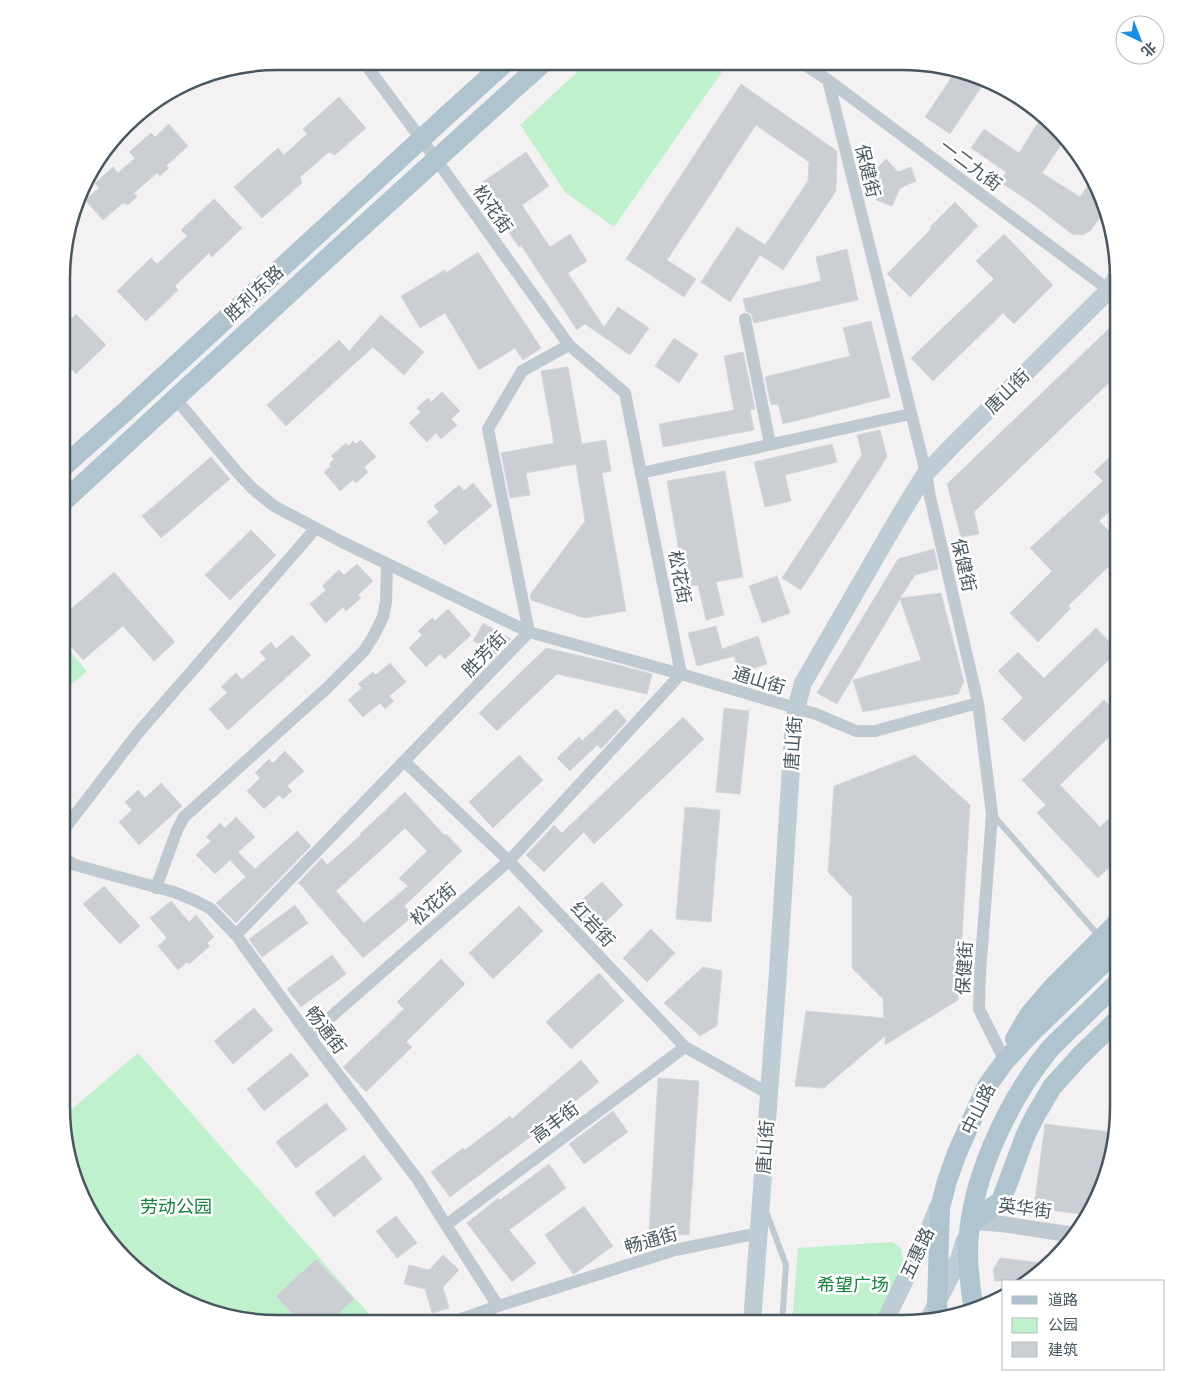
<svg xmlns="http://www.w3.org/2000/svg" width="1180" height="1385" font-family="'PT Sans Narrow','Noto Sans SC',sans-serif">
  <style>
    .green { fill: #bff1cc }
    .building { fill: #cbcfd3; stroke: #d5d8dc; fill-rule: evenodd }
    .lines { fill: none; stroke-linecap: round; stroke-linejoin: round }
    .service { stroke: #becad0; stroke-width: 6 }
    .minor { stroke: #becad0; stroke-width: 12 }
    .tertiary { stroke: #becad0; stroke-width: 16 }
    .secondary { stroke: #beccd5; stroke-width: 18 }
    .primary { stroke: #b0c4d0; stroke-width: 20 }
    .primary-bridge { stroke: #b0c4d0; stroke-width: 20 }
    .labels { text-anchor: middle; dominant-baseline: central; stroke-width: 5; stroke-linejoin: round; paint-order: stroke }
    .street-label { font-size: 18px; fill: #48575f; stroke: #fff }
    .park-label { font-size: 18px; fill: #16833e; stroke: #fff }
    .rim { fill: none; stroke: #48575f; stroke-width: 2.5 }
  </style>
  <rect width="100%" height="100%" fill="#f3f1f1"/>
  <path class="green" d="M588 62 728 63 614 227 565 192 520 125Z
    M62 642 87 671 62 693Z
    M138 1053 377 1323H264L169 1295 125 1260 90 1216 69 1163 61 1100 72 1109Z
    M892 1242 901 1248 904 1266 880 1323H792L798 1248Z"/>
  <path class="building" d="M955 72 984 83 950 134 925 117Z
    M741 84 837 151 836 191 783 270 760 255 730 302 701 282 737 227 765 245 808 181 809 162 756 125 667 260 696 279 684 297 626 259Z
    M339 97 366 128 335 155 329 152 300 177 302 183 262 218 234 187 278 148 284 155 307 134 303 129Z
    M1041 118 1063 142 1042 173 1080 197 1093 178 1106 209 1091 230 1083 235 1072 234 1029 201 1000 182 1006 172 971 148 984 129 1019 153Z
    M169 124 188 146 166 166 169 168 160 176 157 173 134 193 137 197 128 205 123 203 103 220 85 200 99 188 95 183 113 167 118 173 135 158 129 152 151 133 155 137Z
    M526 152 549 186 522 205 550 247 570 234 587 261 568 273 604 327 618 307 649 328 630 355 585 324 577 330 521 245 519 247 477 186Z
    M886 159 898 172 911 167 916 181 900 188 892 206 876 200 882 183 872 173Z
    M214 199 242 228 212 257 209 253 175 286 178 290 146 321 117 291 151 258 157 264 187 236 181 230Z
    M955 202 978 226 910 297 887 274 931 229 930 227Z
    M1004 234 1053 285 1014 324 1003 313 933 381 911 358 994 279 976 261Z
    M847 249 858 300 754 323 751 314 746 311 743 299 821 281 816 257Z
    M478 252 541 348 523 360 515 348 479 370 445 313 420 328 401 296 445 270 446 273Z
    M76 314 106 345 76 374 72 369 63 377V327Z
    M381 315 424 352 404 375 373 347 286 426 267 405 339 340 349 351Z
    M1119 319V373L974 512 979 534 961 537 947 484Z
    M871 321 890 397 783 424 778 404 771 405 765 377 850 356 843 328Z
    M674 338 698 354 679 383 655 366Z
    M743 352 755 409 750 410 754 430 663 447 659 424 734 410 724 356Z
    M568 367 582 444 606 440 611 471 602 473 626 611 584 618 531 600 530 595 585 521 576 464 526 473 530 495 510 498 501 453 554 443 541 371Z
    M442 392 460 411 451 419 457 425 441 439 436 433 427 442 409 423 421 412 417 408 428 398 431 402Z
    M880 430 887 457 801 590 782 578 862 455 857 435Z
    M361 440 376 457 364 467 368 472 356 483 353 480 340 491 324 472 331 466 329 464 334 459 331 456 346 443 348 446 353 441 356 444Z
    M832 444 837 462 785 475 791 501 765 507 754 462Z
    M1119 448V503L1099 521 1119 541V577L1108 567 1068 606 1071 608 1038 642 1010 613 1052 571 1030 548 1103 481 1094 472Z
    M211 457 230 479 161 538 142 516Z
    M725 471 743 577 716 582 724 615 706 620 698 585 685 587 667 481Z
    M473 483 492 506 445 545 427 522 439 512 434 506 459 485 464 491Z
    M251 530 276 555 230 600 205 575Z
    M934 549 938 569 915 575 900 598 941 593 964 682 958 694 863 712 853 680 921 660 900 599 837 704 817 693 898 559Z
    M357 564 373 581 358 595 361 598 346 611 343 607 326 623 310 604 326 590 322 586 339 570 344 575Z
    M114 572 175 642 154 661 123 626 83 660 62 636V617Z
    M777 576 790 613 762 623 749 586Z
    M448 609 471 635 445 659 440 654 426 667 409 648 422 635 418 631 432 618 435 621Z
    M483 623 511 639 496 654 473 641Z
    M716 626 722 649 758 636 767 664 739 673 734 656 697 666 688 633Z
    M1096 628 1118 651 1024 742 1002 719 1023 698 998 671 1018 652 1044 678Z
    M292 635 311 655 228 730 209 709 227 693 221 687 236 673 242 680 266 659 260 652 271 642 276 649Z
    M546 648 611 663 652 674 647 694 557 674 497 731 479 713Z
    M390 663 406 682 389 696 394 701 385 709 380 703 363 717 348 700 362 688 358 684 373 672 376 675Z
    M1104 700 1118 714V728L1060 785 1100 827 1118 810V859L1098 878 1037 813 1046 805 1022 780Z
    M724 708 749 711 740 794 716 792Z
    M616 709 627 721 601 749 597 745 570 771 557 758 579 737 582 741Z
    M683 717 704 739 594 844 584 832 544 872 526 855 554 825 562 833Z
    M285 751 304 771 287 786 292 791 283 799 279 795 264 809 247 791 260 778 255 773 269 759 273 763Z
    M519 755 543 780 493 828 469 802Z
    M915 755 970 805 958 1000 885 1045V1036L824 1088 795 1086 806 1011 884 1018 883 999 852 968V897L828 872 834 786Z
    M161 783 182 806 139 845 119 822 132 810 125 802 138 790 145 798Z
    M405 792 444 835 446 834 462 851 404 906 413 916 363 958 299 883 297 884 322 858 327 865 361 835 360 834ZM405 828 427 851 399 878 408 886 364 923 336 891Z
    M685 807 720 810 711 922 676 919Z
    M236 817 255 837 238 852 255 869 297 831 311 846 236 923 216 903 246 877 230 860 215 874 196 855 211 841 206 837 220 823 225 828Z
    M602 882 623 905 596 931 574 907Z
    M104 886 140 926 120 944 83 904Z
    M171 901 189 922 196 915 214 937 207 943 210 946 189 964 187 962 178 970 158 946 167 938 150 918Z
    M295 905 308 923 262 957 249 939Z
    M519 906 543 931 493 979 469 953Z
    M651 929 675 953 647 982 623 958Z
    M332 955 346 974 301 1007 287 989Z
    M441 959 465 984 406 1042 412 1047 366 1092 343 1067 404 1009 397 1002Z
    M703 967 722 971 717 1026 700 1036 664 1003Z
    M599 973 624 1001 571 1049 546 1022Z
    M254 1008 273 1030 233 1064 214 1041Z
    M291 1053 309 1075 264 1111 247 1089Z
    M581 1060 599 1082 537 1132 450 1197 431 1172 463 1148 465 1150 510 1116 512 1119Z
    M658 1078 699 1081 689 1235 649 1232Z
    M326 1103 347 1129 296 1168 276 1142Z
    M613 1111 628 1132 584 1164 569 1144Z
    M1045 1124 1110 1132 1103 1185 1088 1215 1034 1208Z
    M364 1155 382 1179 334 1217 315 1193Z
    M549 1164 566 1188 509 1230 536 1263 512 1282 467 1223 498 1198 500 1200Z
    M584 1206 613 1246 577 1272 573 1274 545 1235Z
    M396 1216 417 1243 397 1258 376 1231Z
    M443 1255 459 1270 443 1287 449 1308 432 1313 425 1289 404 1284 409 1265 429 1270Z
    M1000 1258 1044 1263 1025 1281H995L993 1270Z
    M316 1259 354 1299 328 1323H301L276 1296Z"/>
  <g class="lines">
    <path class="service" d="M993 815 1100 937
      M766 1211 786 1265 782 1323"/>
    <path class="minor" d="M802 63 828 80 1109 290 1119 294
      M828 80 926 473 930 497 978 703 992 814 980 973 979 1009 1005 1061
      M745 319 770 444
      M175 398 237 472 253 489 274 506 342 542 529 632 681 674 816 714 856 731H875L978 703
      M641 473 910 414
      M405 762 509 861 685 1047 769 1094
      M62 832 138 733 316 528
      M62 857 75 865 174 892 196 901 211 909 236 935 309 1036 418 1180 446 1225 498 1306 675 1250 759 1233
      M156 888 177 830 184 817 327 688 364 651 373 637 383 617 386 602 387 564
      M236 935 529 632 488 429 522 371 569 345
      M309 1036 509 861 681 674 625 393 569 345 433 155 363 61
      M446 1225 685 1047
      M450 1323 498 1306"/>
    <path class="tertiary" d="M971 1222 1002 1224 1074 1235"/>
    <path class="secondary" d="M929 1319 959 1259 965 1240
      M752 1323 778 972 793 736 796 709 803 683 900 515 926 473 953 445 1109 290 1118 275
      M884 1323 928 1232 938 1207"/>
    <path class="primary" d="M506 96 544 62
      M444 118 506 62
      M63 467 127 410 393 165
      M63 502 331 255
      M1015 1039 1029 1015 1053 987 1118 922
      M971 1222 1001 1201 1026 1134 1035 1116 1052 1087 1079 1057 1118 1019
      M973 1306C971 1288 968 1271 968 1253 968 1184 1006 1104 1048 1051 1055 1043 1064 1035 1072 1027 1088 1012 1103 997 1118 982
      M939 1316 937 1305 940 1208 947 1181 957 1153 987 1086 1005 1061 1033 1031 1118 949"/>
    <path class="primary-bridge" d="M393 165 444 118
      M331 255 506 96"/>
  </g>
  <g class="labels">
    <g class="street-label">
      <text transform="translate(971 165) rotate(37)">一二九街</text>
      <text transform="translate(868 171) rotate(76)">保健街</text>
      <text transform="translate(493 209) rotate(55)">松花街</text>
      <text transform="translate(254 293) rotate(-43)">胜利东路</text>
      <text transform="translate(1007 391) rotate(-45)">唐山街</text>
      <text transform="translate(964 565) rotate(77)">保健街</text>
      <text transform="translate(680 577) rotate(79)">松花街</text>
      <text transform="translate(484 654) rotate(-46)">胜芳街</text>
      <text transform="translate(759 680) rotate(17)">通山街</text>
      <text transform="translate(793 743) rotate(-86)">唐山街</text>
      <text transform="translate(433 904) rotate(-41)">松花街</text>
      <text transform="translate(593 924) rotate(47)">红岩街</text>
      <text transform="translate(964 968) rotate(-87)">保健街</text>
      <text transform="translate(326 1030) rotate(53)">畅通街</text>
      <text transform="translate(978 1109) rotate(-64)">中山路</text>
      <text transform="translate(555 1122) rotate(-37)">高丰街</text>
      <text transform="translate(765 1147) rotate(-86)">唐山街</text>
      <text transform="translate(1025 1208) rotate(7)">英华街</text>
      <text transform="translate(651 1240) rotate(-16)">畅通街</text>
      <text transform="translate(917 1253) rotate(-65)">五惠路</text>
    </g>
    <g class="park-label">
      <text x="176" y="1206">劳动公园</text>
      <text x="853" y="1284">希望广场</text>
    </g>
  </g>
  <path d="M0 0H1180V1385H0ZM278 70H902A208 208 0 0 1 1110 278V1107A208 208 0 0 1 902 1315H278A208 208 0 0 1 70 1107V278A208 208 0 0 1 278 70Z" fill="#fff" fill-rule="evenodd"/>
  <path class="rim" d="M278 70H902A208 208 0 0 1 1110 278V1107A208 208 0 0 1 902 1315H278A208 208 0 0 1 70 1107V278A208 208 0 0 1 278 70Z"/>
  <rect x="1002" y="1280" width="162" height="90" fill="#ffffff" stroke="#b6bcbf"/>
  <rect x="1012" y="1296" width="25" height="8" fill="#b0c4d0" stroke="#b6bcbf"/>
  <text x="1048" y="1305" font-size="15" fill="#48575f">道路</text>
  <rect x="1012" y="1318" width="25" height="15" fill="#bff1cc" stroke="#b6bcbf"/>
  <text x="1048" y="1330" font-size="15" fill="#48575f">公园</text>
  <rect x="1012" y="1342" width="25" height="15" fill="#cbcfd3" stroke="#b6bcbf"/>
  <text x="1048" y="1355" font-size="15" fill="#48575f">建筑</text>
  <g transform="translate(1140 40) rotate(137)"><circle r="24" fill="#ffffff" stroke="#b6bcbf"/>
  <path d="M0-4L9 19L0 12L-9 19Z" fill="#168de8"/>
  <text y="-8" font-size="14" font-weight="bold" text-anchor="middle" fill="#48575f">北</text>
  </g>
</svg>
